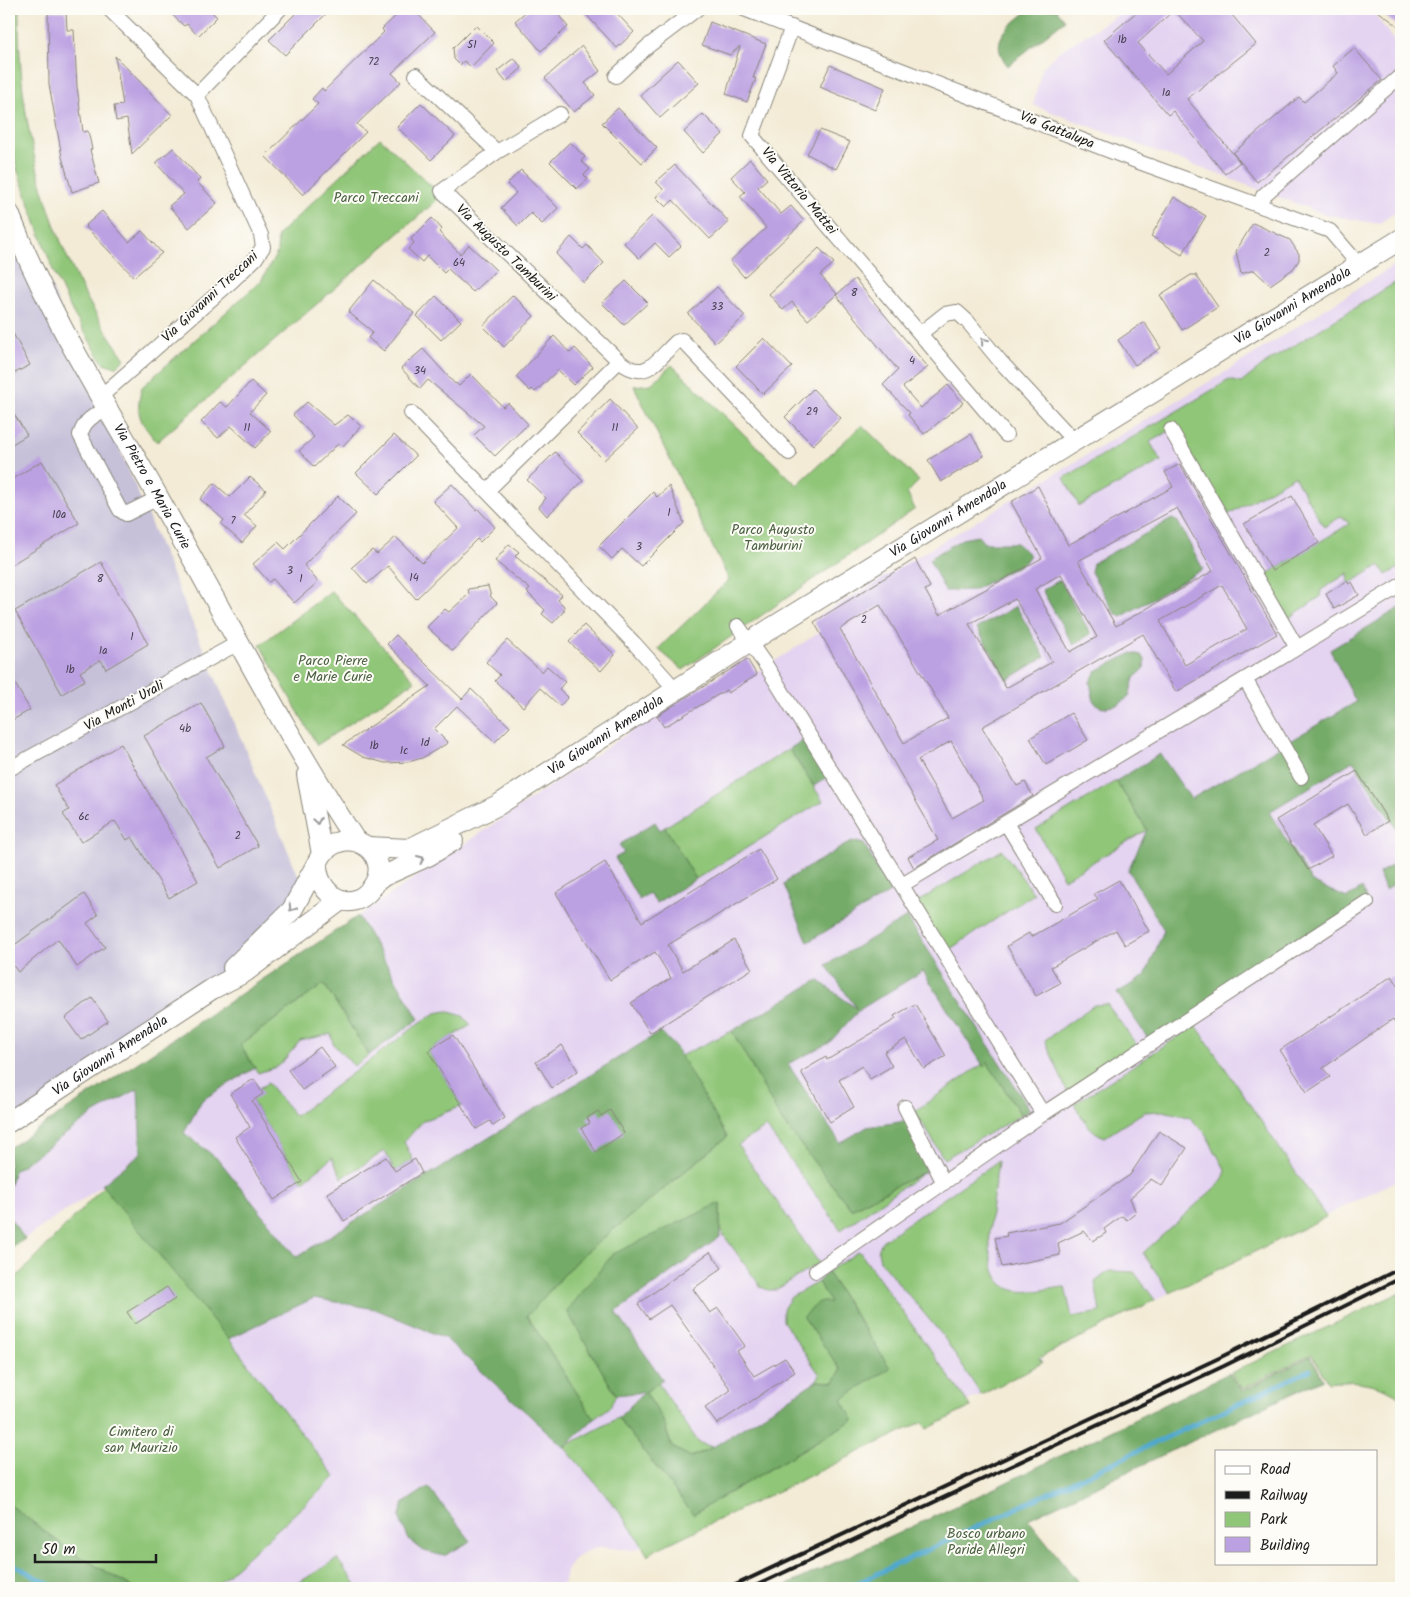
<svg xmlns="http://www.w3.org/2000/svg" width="1410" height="1597" font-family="Kalam,sans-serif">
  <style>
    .built { fill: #e4d3f1 }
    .industrial { fill: #c6c0d9 }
    .green { fill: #90c678; stroke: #56714a }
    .forest { fill: #74ab68; stroke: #486442 }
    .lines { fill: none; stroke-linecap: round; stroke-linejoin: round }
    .stream { stroke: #50a8cd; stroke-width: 5 }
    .building { fill: #bca1e2; fill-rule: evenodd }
    .street-casing { stroke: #888479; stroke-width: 16 }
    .secondary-casing { stroke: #888479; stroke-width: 22 }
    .street { stroke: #fff; stroke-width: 14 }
    .secondary { stroke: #fff; stroke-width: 20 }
    .rail { stroke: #1c1c1c; stroke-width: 4 }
    .oneway { stroke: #999 }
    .labels { text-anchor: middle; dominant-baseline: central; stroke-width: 4; stroke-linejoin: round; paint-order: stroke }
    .number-label { font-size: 11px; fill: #443d4e }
    .street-label { font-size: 14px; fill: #1c1c1c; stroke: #fdfcf7 }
    .park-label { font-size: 14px; fill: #4a6041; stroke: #fdfcf7 }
  </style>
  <rect width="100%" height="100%" fill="#fdfcf7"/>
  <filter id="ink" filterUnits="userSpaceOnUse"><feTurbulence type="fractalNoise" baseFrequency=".02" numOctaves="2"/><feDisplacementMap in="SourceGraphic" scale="10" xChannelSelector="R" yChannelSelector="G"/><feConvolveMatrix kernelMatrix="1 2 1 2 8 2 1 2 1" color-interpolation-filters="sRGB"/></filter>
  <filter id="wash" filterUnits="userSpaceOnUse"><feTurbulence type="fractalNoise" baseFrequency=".0096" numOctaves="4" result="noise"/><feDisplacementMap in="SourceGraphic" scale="20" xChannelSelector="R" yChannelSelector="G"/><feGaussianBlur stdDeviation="1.12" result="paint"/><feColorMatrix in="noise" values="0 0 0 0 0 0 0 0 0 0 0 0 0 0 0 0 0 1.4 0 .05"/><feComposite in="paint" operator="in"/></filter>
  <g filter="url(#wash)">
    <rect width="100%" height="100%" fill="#f3ebd6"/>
    <path class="built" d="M1127 9H1371L1397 45 1398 61 1401 65V207L1379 224 1324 214 1033 105 1042 68 1057 53Z
      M1401 261V1178L1041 1357 1042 1363 981 1395 634 1550 600 1547 586 1551 574 1559 566 1571 564 1583 554 1588H213L334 1477 108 1182 12 1247 9 1243V1148L229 1004 656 714 748 657 758 672 820 632 813 619 1227 371Z"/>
    <path class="industrial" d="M9 185 301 882 294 900 227 969 9 1126Z"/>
    <path class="green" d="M9 9H19C17 133 52 258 125 359L116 367 103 363 73 313 54 273 17 169 9 127Z
      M380 138 442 196 157 442C139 421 135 414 142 387L261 281 277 253 278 235Z
      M1401 279V567L1386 575 1380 565 1349 584 1348 573 1321 590 1320 597 1289 618 1262 577 1349 524 1342 516 1324 527 1294 476 1222 518 1171 430 1150 442 1161 461 1079 506 1064 478 1229 380 1241 383 1266 363Z
      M672 365 797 485 862 425 919 481 907 493 915 509 683 670 658 649 729 580 634 386 651 384Z
      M331 591 415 681 317 745 260 645Z
      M789 749 823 801 696 879 665 827Z
      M1116 781 1147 830 1064 879 1036 829Z
      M1002 850 1034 894 944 953 914 904Z
      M324 984 369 1055 354 1066 333 1044 331 1034 300 1041 279 1066 258 1073 240 1045Z
      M1107 1004 1139 1048 1068 1094 1045 1040 1094 1005Z
      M446 1011 463 1016 471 1025 428 1051 462 1106 423 1121 404 1142 413 1160 395 1171 385 1151 342 1178 332 1158 302 1182 252 1101 259 1088 268 1083 295 1116 421 1022 436 1013Z
      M1196 1025 1326 1217 1170 1293 1143 1253 1222 1181 1226 1171 1205 1133 1189 1117 1163 1111 1144 1112 1105 1137C1089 1132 1082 1117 1074 1104Z
      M732 1031 782 1121 851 1209 926 1171 841 1230 766 1127 738 1145 819 1263 776 1290H768L761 1287 720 1230V1203L567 1311 616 1395 610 1407 594 1419 527 1316 580 1257 727 1137 680 1056Z
      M987 1061 1021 1115 944 1159 915 1111Z
      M998 1161C995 1190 976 1272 1008 1288 1025 1296 1048 1288 1065 1287L1072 1317 1100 1312 1095 1282 1109 1271 1134 1272 1155 1300 1039 1358 1042 1363 981 1395 943 1336 880 1261 878 1251 882 1241Z
      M108 1182 335 1477 213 1588H134L69 1550 9 1504V1285Z
      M859 1251 971 1407 927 1429 922 1422 653 1551 648 1556C626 1515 594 1482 564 1447L618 1418 693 1514 853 1420 841 1399 890 1368 827 1272Z
      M818 1282 831 1303 803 1316 841 1370 834 1382 816 1381 820 1375 783 1321V1309L791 1297Z
      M1401 1292V1398C1383 1383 1350 1379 1328 1382L1312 1354 1242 1389 1231 1373Z
      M658 1383 699 1443 713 1447 691 1457 672 1447 662 1418 645 1392Z
      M337 1559 359 1588H290Z"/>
    <path class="forest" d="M1030 9H1056L1065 20 1008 66C986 39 1010 26 1030 9Z
      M1172 519 1178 522 1203 569 1121 617 1115 613 1091 572 1093 563Z
      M978 536 984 543H1016L1030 555 1025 562 974 590 945 591 929 559 962 539Z
      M1060 580 1091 634 1073 645 1042 590Z
      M1016 606 1045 657 1007 680 977 628Z
      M1401 607V836L1353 761 1269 812 1312 882 1347 898 1362 888 1367 902 1151 1043 1117 993 1145 976 1164 930 1128 870 1147 830 1116 781 1160 754 1191 799 1356 702 1330 650Z
      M1132 653 1141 655 1145 659 1144 669 1134 678 1129 697 1118 705 1102 708 1094 702 1090 682 1096 671Z
      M805 739 829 776 814 786 789 749Z
      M655 822 660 830 665 827 696 879 656 903 649 893 639 900 615 858 624 853 619 845Z
      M852 841 864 844 890 892 808 942 784 885 790 878Z
      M1401 860V880L1385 890 1379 873Z
      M358 916 419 1019 369 1055 324 984 240 1045 255 1068 202 1100 184 1133 219 1160 296 1257 660 1032 675 1046 727 1137 580 1257 527 1316 594 1419 564 1447 445 1338 375 1309 314 1298 228 1339 102 1185 141 1153 138 1089 95 1113 14 1171 9 1187V1148Z
      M907 917 1030 1110 1021 1115 987 1062 984 1067 923 971 859 1010 829 1043 788 1064 840 1143 867 1127 919 1119 926 1171 851 1209 782 1121 732 1031 818 980 857 1009 826 965Z
      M720 1203V1237L616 1312 663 1380 645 1392 662 1418 672 1447 691 1457 713 1447 816 1381 834 1382 841 1370 803 1316 819 1302H830L818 1282 827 1272 890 1368 842 1399 853 1420 693 1514 618 1418 644 1392 616 1395 567 1311 613 1254Z
      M9 1217 25 1239 12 1247 9 1243Z
      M1311 1356 1323 1379 1028 1519 1083 1588H781L999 1486 1229 1373 1242 1391Z
      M428 1487 471 1541 444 1556 424 1551 409 1540 399 1517 404 1503Z
      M9 1504 69 1550 134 1588H9Z"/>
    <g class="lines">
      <path class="stream" d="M9 1562 55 1588
        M847 1588 1310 1370"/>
    </g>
    <g id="blocks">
      <path class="building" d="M166 9H209L217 17 198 36 187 24 184 26Z
        M300 9H331L285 55 269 40Z
        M403 9H413L435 32 392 73 401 82 357 124 366 132 303 195 265 156 318 104 312 99 322 88 324 91 384 32 382 29Z
        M529 9H554L568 27 541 51 515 21Z
        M581 9H613L634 32 617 48Z
        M1140 9H1227L1256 44 1187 99 1240 162 1225 174 1173 111 1168 115 1104 40ZM1174 10 1203 41 1166 74 1138 43Z
        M1375 9H1401V28Z
        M48 11H66L67 30H74L77 87 83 132 88 131 92 149 90 150 99 183 72 192 62 157 49 84Z
        M710 22 766 44 753 78H756L747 102 726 94 740 46 730 55 702 45Z
        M476 25 494 43 471 67 464 61 460 65 454 59 453 48Z
        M582 46 600 71 585 83 595 95 574 112 545 78Z
        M1354 48 1382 80 1257 182 1233 153 1299 97 1304 102 1338 73 1333 66Z
        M115 56 172 115 132 154 127 119 116 121 114 106 123 105Z
        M514 58 522 68 506 82 497 71Z
        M678 60 699 83 660 118 640 95Z
        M830 65 885 88 875 110 820 87Z
        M421 103 455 136 431 160 397 127Z
        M618 108 657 148 642 163 602 123Z
        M703 114 723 134 703 153 684 132Z
        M820 130 850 142 836 169 807 154Z
        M570 142 585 157 581 161 590 169 584 175 588 179 577 189 550 162Z
        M173 148 200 179 197 182 217 203 189 228 169 206 184 194 156 163Z
        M750 159 767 179 758 187 781 214 791 206 804 221 744 277 730 261 766 228 740 196 745 192 731 177Z
        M675 165 729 222 710 239 673 200 666 207 656 197 663 189 656 182Z
        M521 170 558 208 542 224 531 213 518 226 501 208 516 193 507 184Z
        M1174 197 1206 216 1182 255 1151 236Z
        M102 211 129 242 142 231 162 253 134 277 85 226Z
        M652 216 681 246 669 257 655 243 639 258 624 243Z
        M432 218 442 229 439 232 460 254 469 245 496 270 473 292 448 269 444 273 427 256 422 262 408 249 414 243 411 239Z
        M1253 223 1290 240 1299 254V260L1293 269 1270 285 1254 270 1241 274 1236 251Z
        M571 237 583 249 587 245 604 263 584 283 556 254Z
        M819 248 834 263 820 275 837 294 808 320 792 302 783 310 769 294Z
        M1191 275H1196L1218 307 1182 330 1160 295Z
        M855 279 928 367 903 387 921 408 948 385 963 403 924 434 908 415 910 413 883 385 898 370 836 295Z
        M374 280 414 313 384 351 368 338 373 332 348 312Z
        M626 281 648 303 624 325 602 303Z
        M717 287 745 316 716 343 688 314Z
        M513 295 534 316 504 347 483 326Z
        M436 296 461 321 441 340 417 316Z
        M1144 322 1161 348 1135 365 1118 340Z
        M9 326 30 365 9 376Z
        M554 336 570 353 575 348 593 367 573 385 558 370 535 392 532 389 530 391 516 377Z
        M764 338 792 367 763 394 736 366Z
        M423 349 455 384 456 383 459 386 471 374 503 407 508 403 528 424 495 456 474 435 484 426 428 380 420 389 401 368Z
        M251 381 266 395 250 412 271 431 255 448 231 426 218 438 201 422 220 402 227 407Z
        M813 389 841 418 813 445 785 417Z
        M610 399 638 429 604 460 577 433Z
        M307 402 334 425 348 415 361 426 342 447 338 444 314 467 299 451 314 437 293 415Z
        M9 406 27 435 9 446Z
        M971 434 984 456 941 482 928 460Z
        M394 435 416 456 378 494 356 473Z
        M555 452 583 481 547 516 539 507 546 498 527 480Z
        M42 461 79 523 9 566V481Z
        M1180 464 1277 634 1176 692 1143 634 982 727 1017 786 1025 782 1033 796 914 868 908 857 938 840 814 622 915 559 930 587 925 590 939 615 1042 558 1011 502 1038 486 1068 545 1173 487 1165 472ZM1177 508 1213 571 1116 626 1078 561ZM1061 574 1097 637 1070 652 1035 589ZM1222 585 1247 629 1185 665 1160 621ZM1015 599 1052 662 1006 688 969 624ZM880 605 948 718 904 743 840 629ZM951 741 984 800 952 818 918 760Z
        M250 477 266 490 244 515 257 526 242 543 221 524 224 520 200 499 214 483 230 497Z
        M452 484 476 510 477 508 495 527 480 542 477 539 416 599 388 566 367 584 352 567 372 550 377 554 396 537 422 563 458 528 433 501Z
        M669 486 684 523 641 566 622 549 612 559 599 546 653 492 657 497Z
        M338 496 356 514 304 565 318 582 294 603 273 579 269 582 253 564 278 542 285 549Z
        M1292 496 1319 543 1272 571 1244 524Z
        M509 544 519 552 515 556 562 595 558 600 564 606V611L553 623 542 614 545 610 527 592 530 589 495 561Z
        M101 562 148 644 106 669 101 660 80 672 85 680 62 694 15 611Z
        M1347 581 1349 584 1352 582 1359 595 1334 609 1326 594Z
        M488 586 491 597 497 603 453 651 427 627 445 609 449 612 469 594 468 589Z
        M584 625 615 655 601 671 569 642Z
        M396 635 462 699 471 689 510 727 495 742 457 706 434 729 448 743 422 758 408 762 385 763 363 757 343 745 430 686 387 644Z
        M507 640 542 672 547 666 565 682 559 689 568 697 560 706 540 688 523 707 495 681 500 675 486 662Z
        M747 659 757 675 728 693 726 690 664 727 657 716Z
        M9 673 30 710 9 722Z
        M201 703 225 746 206 757 258 846 220 868 144 736Z
        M1071 713 1088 740 1046 765 1030 738Z
        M121 744 198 881 169 898 132 837 127 840 115 821 81 842 63 814 69 810 54 785Z
        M1357 771 1388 821 1367 834 1348 804 1313 825 1332 856 1308 870 1276 820Z
        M759 849 777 879 668 945 683 971 734 940 752 969 650 1033 631 1003 671 978 655 952 610 980 556 893 605 862 642 922Z
        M1119 880 1149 931 1125 945 1116 930 1051 967 1060 983 1036 996 1007 946 1029 933 1031 937 1098 899 1094 894Z
        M84 894 98 915 87 923 105 947 77 967 58 939 18 972 9 960V949Z
        M1392 976 1401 990V1031L1393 1019 1323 1068 1330 1077 1307 1092 1280 1050Z
        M92 998 108 1021 81 1040 65 1018Z
        M915 1004 946 1056 924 1069 906 1039 884 1052 892 1066 870 1079 862 1066 839 1080 854 1107 830 1122 801 1072 826 1057 827 1060 896 1019 894 1016Z
        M453 1035 505 1118 493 1126 490 1121 476 1129 428 1051Z
        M562 1045 578 1071 552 1088 536 1062Z
        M320 1047 335 1067 302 1090 288 1070Z
        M254 1079 263 1094 252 1101 302 1182 274 1200 235 1137 250 1127 230 1094Z
        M610 1110 624 1133 596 1152 581 1128 590 1123 587 1118 598 1111 601 1116Z
        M1159 1131 1187 1148 1162 1186 1151 1179 1130 1198 1136 1213 1127 1220 1122 1216 1104 1229 1106 1233 1093 1241 1084 1231 1058 1243 1060 1255 1002 1267 995 1238 1007 1236 1006 1233 1060 1223 1130 1175Z
        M386 1157 395 1171 415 1159 422 1173 344 1221 327 1193Z
        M710 1252 722 1268 693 1289 710 1313 718 1308 745 1346 737 1351 754 1376 785 1358 795 1372 717 1424 705 1408 731 1390 670 1305 649 1319 638 1304Z
        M167 1287 175 1299 135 1324 127 1312Z"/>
    </g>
  </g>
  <g filter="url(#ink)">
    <use href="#blocks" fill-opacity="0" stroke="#888479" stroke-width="1"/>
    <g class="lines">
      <defs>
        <path id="street" d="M744 9 1136 161 1330 231 1359 265
          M792 27 752 136 1006 435
          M416 75 497 152
          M616 76 647 47 697 9
          M197 95 280 9
          M560 114 497 152 442 191 619 361
          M1260 205 1263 196 1398 78
          M921 333 945 314 957 312 968 322 1000 361 1074 441
          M100 397 232 281 255 259 263 247 261 235 197 95 109 9
          M107 409C92 416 85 420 80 435L120 510 126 514 158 498
          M411 413 634 643 676 690
          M487 491 619 361C645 383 656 361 676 342L682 340 789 453
          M738 626 767 667 1043 1114
          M1297 648 1401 585
          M1245 679 1301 777
          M9 769 240 642
          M1006 823 1055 904
          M902 885 1297 648 1171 430
          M905 1107 944 1183
          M816 1271 1043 1114 1367 902"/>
        <g id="secondary">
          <path id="s1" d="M9 213C50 319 112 414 167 513 228 621 287 737 355 840"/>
          <path d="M307 775 322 854"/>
          <path id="s2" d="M368 847 409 849 498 805 770 629 1401 239"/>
          <path d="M377 879 428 856 453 841"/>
          <path d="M233 968 292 910 322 854C351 819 398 859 370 890 349 915 318 894 317 866"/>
          <path id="s3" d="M9 1122 212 989 245 972 341 900"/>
        </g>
      </defs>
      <use href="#street" class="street-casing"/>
      <use href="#secondary" class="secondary-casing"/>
      <use href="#street" class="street"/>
      <use href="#secondary" class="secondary"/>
      <path class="rail" d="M729 1588 1219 1358 1401 1268
        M751 1588 1224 1366 1401 1278"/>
    </g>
    <defs><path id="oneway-chevron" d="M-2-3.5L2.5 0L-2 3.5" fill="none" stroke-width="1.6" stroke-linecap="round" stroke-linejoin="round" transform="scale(1.25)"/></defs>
    <g class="oneway">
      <use href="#oneway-chevron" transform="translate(984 341) rotate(-129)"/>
      <use href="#oneway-chevron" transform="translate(317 821) rotate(80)"/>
      <use href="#oneway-chevron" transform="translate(421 859) rotate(-24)"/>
      <use href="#oneway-chevron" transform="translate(292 908) rotate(124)"/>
    </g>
  </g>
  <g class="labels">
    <g class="number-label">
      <text x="1122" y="40">1b</text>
      <text x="472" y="45">51</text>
      <text x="374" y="62">72</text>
      <text x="1166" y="93">1a</text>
      <text x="1267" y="253">2</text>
      <text x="459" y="263">64</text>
      <text x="854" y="293">8</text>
      <text x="717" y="307">33</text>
      <text x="912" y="361">4</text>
      <text x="420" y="371">34</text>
      <text x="812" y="412">29</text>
      <text x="247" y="428">11</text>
      <text x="615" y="428">11</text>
      <text x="669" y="513">1</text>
      <text x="59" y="515">10a</text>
      <text x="233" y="521">7</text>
      <text x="639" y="547">3</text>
      <text x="290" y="571">3</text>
      <text x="414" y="578">14</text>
      <text x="100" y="579">8</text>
      <text x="301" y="579">1</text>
      <text x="864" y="620">2</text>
      <text x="132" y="637">1</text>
      <text x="103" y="651">1a</text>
      <text x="70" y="670">1b</text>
      <text x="185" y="729">4b</text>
      <text x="425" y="743">1d</text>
      <text x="374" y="746">1b</text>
      <text x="404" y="751">1c</text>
      <text x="84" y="817">6c</text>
      <text x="238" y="836">2</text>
    </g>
    <g class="street-label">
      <text transform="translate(1057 130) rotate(22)">Via Gattalupa</text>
      <text transform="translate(799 191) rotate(50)">Via Vittorio Mattei</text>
      <text transform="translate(506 253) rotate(44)">Via Augusto Tamburini</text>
      <text transform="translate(210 297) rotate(-43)">Via Giovanni Treccani</text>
      <text stroke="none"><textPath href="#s2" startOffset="1079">Via Giovanni Amendola</textPath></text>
      <text stroke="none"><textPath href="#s1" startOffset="309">Via Pietro e Maria Curie</textPath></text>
      <text stroke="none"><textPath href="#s2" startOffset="674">Via Giovanni Amendola</textPath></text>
      <text transform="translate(124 706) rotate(-29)">Via Monti Urali</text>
      <text stroke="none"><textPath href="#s2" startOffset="269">Via Giovanni Amendola</textPath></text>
      <text stroke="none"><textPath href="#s3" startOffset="121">Via Giovanni Amendola</textPath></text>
    </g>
    <g class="park-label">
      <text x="376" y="198">Parco Treccani</text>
      <text x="773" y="530">Parco Augusto<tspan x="773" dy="16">Tamburini</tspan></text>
      <text x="333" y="661">Parco Pierre<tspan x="333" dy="16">e Marie Curie</tspan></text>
      <text x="141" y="1432">Cimitero di<tspan x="141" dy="16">san Maurizio</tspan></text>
      <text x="986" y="1534">Bosco urbano<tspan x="986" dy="16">Paride Allegri</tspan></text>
    </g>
  </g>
  <rect width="1410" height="1597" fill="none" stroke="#fdfcf7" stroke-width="30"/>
  <rect x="1215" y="1450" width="162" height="115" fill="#fdfcf7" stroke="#a3a29f"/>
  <rect x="1225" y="1466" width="25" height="8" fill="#ffffff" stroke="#a3a29f"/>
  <text x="1260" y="1474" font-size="15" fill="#1c1c1c">Road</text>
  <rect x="1225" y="1491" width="25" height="8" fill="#1c1c1c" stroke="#a3a29f"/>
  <text x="1260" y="1500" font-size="15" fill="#1c1c1c">Railway</text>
  <rect x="1225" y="1512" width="25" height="15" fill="#90c678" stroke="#a3a29f"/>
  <text x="1260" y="1524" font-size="15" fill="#1c1c1c">Park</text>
  <rect x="1225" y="1537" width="25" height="15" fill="#bca1e2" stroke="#a3a29f"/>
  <text x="1260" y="1550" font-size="15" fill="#1c1c1c">Building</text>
  <path d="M35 1554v8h121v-8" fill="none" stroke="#1c1c1c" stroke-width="2.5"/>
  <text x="42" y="1554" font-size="15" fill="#1c1c1c" stroke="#fdfcf7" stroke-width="4" paint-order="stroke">50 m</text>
</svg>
